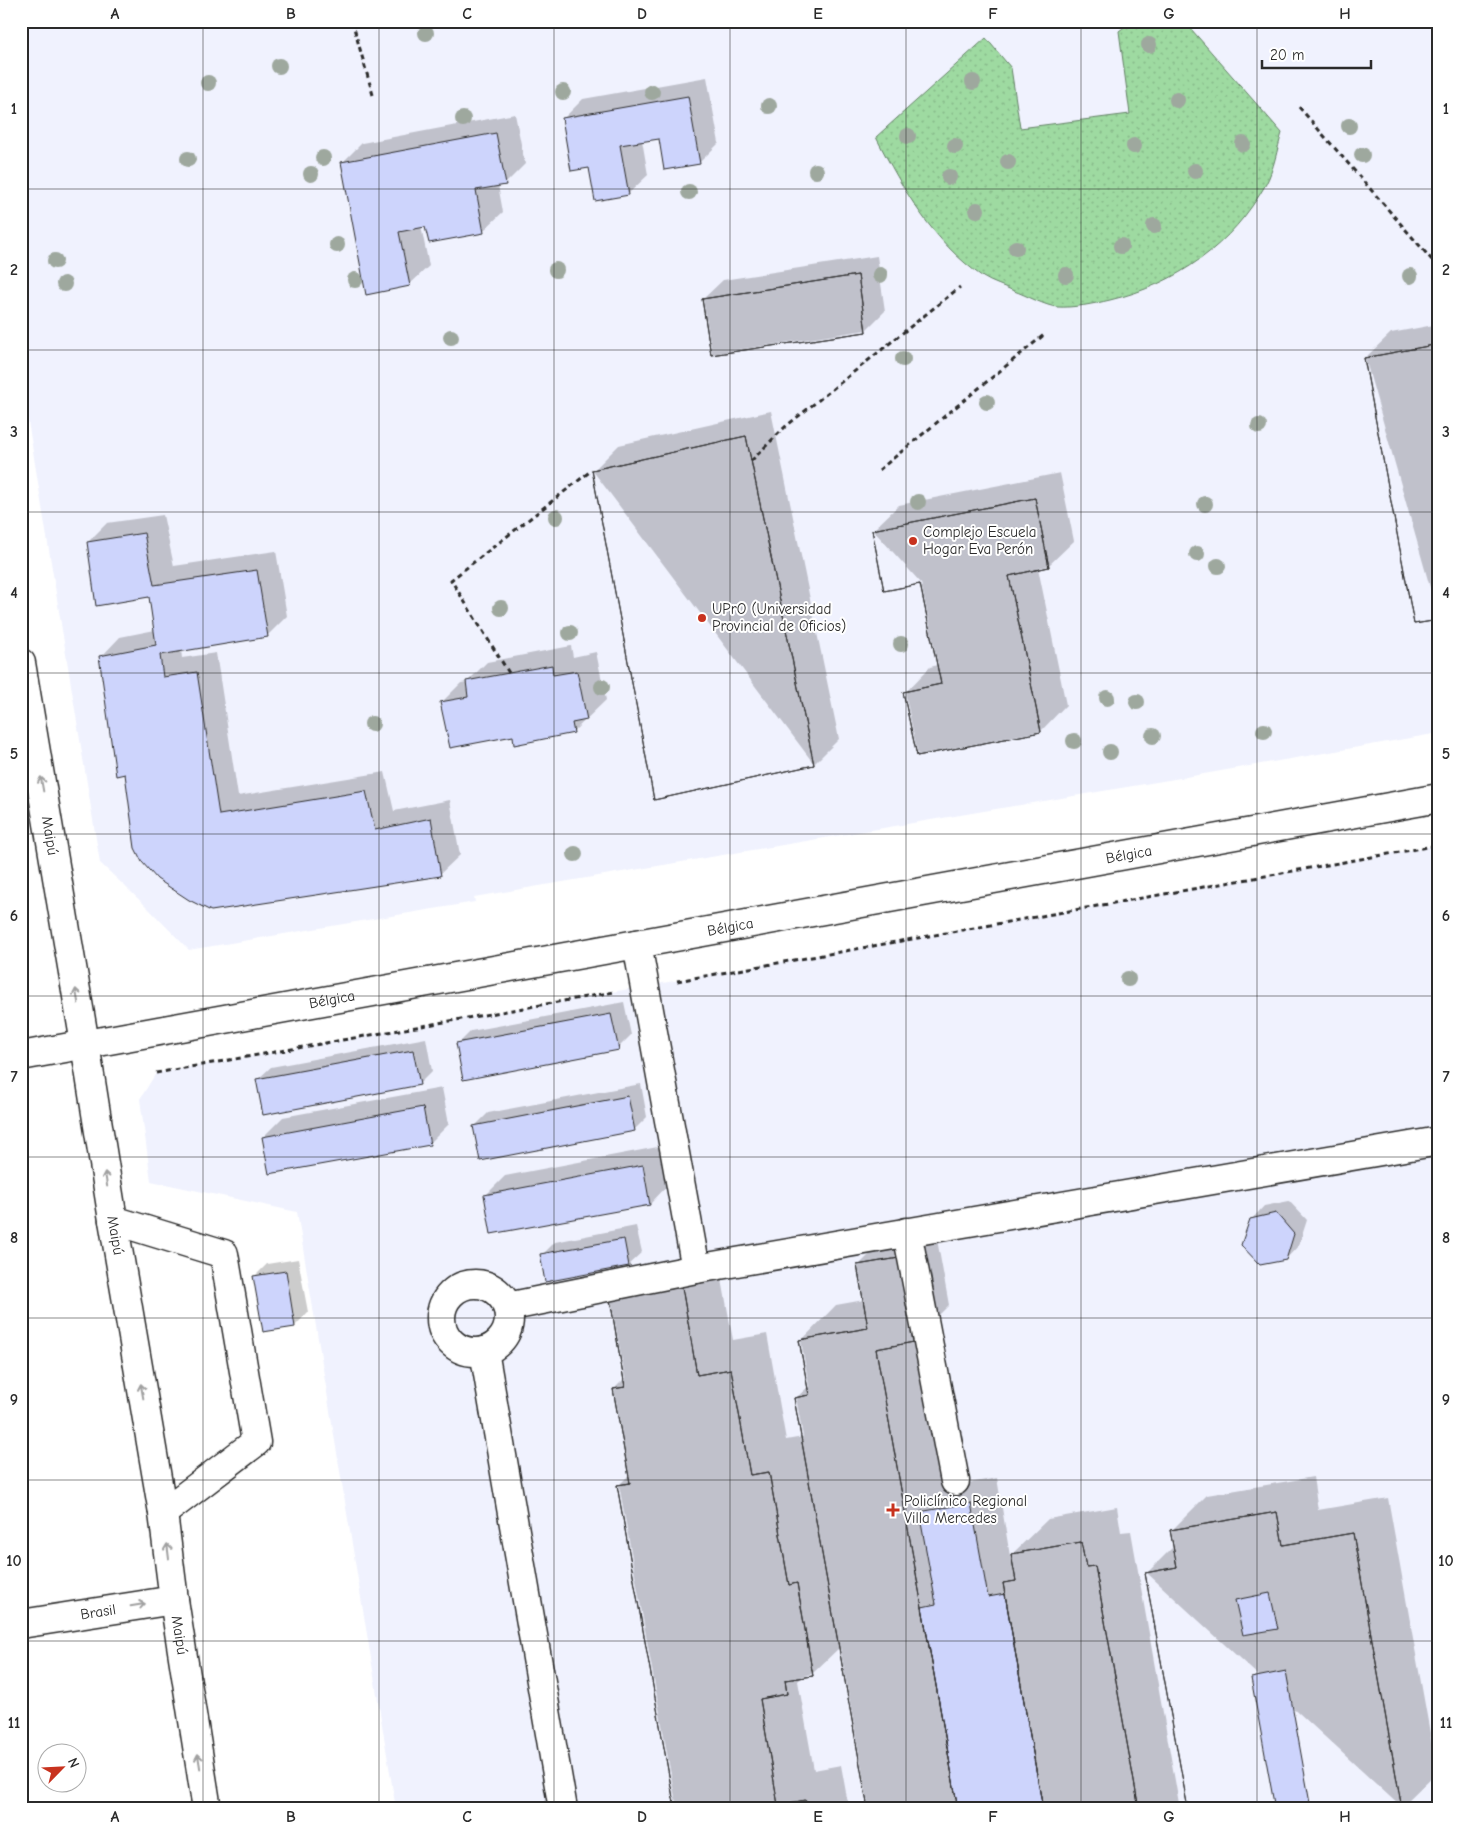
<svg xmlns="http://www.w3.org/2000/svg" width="1460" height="1830" font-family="'Comic Neue',sans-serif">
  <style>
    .built { fill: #f0f2fe }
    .grass { fill: url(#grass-dots); stroke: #648266 }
    .shadow { fill: #0003 }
    .building { fill: #cdd4fc; stroke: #2b2b2b; fill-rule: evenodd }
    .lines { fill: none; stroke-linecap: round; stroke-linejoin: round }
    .minor-casing { stroke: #2b2b2b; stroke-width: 31 }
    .path { stroke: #2b2b2b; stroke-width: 3; stroke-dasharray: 5 4; stroke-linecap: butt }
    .minor { stroke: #fff; stroke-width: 28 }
    .tree { fill: #9ea89e }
    .oneway { stroke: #a0a0a0 }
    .grid { fill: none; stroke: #2b2b2b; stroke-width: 1; stroke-opacity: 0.55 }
    .poi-dot { fill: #c8321e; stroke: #fff; stroke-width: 2 }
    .labels { text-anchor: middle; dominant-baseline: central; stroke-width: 4; stroke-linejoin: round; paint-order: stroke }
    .poi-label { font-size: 15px; fill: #2b2b2b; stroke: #fff; text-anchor: start }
    .street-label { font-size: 15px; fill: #2b2b2b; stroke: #fff }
    .neatline { fill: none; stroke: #2b2b2b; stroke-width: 2 }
    .grid-label { font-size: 16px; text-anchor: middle; font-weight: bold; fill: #2b2b2b }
  </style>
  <defs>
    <pattern id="grass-dots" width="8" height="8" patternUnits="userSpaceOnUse" patternTransform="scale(1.25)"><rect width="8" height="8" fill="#9edaa1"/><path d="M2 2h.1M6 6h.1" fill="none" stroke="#88bb8b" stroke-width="1.8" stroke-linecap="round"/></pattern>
  </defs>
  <rect width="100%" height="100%" fill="#fff"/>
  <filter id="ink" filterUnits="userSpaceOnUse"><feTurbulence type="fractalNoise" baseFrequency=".02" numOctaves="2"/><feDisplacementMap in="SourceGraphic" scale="10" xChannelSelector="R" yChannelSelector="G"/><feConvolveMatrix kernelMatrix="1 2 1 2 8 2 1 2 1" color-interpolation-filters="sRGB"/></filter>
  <g filter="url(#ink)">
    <path class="built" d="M21 21H1439V733L1198 775 474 897 475 902 189 950 146 906 100 863 21 378Z
      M1439 845V1809H396L297 1212 151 1181 140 1099 156 1073Z"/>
    <path class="grass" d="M1132 21H1184L1282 133C1277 149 1274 169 1266 184 1232 245 1177 284 1110 300 1093 304 1074 308 1057 307 1045 306 1026 295 1014 291 1004 286 992 283 983 277 933 242 903 190 876 137L986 38 1011 68 1020 128 1130 114 1119 31Z"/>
    <path class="shadow" d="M707 77 719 143 699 163 660 137 642 140 648 175 628 194 590 167 563 119 583 99Z
      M515 114 525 164 505 184 498 185 503 212 483 231 426 225 421 226 429 266 409 285 342 163 362 143Z
      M877 256 885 311 866 330 712 354 703 299 723 280Z
      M1439 324V619L1365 358 1391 333Z
      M771 411 839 739 814 764 593 471 619 445Z
      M1060 473 1074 541 1048 566 1038 568 1066 705 1041 731 918 755 905 693 930 667 938 665 921 583 873 530 899 505Z
      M163 515 174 566 276 551 287 616 267 636 181 650 182 658 216 653 238 796 385 772 394 811 450 800 460 855 440 874 158 878 126 773 101 657 120 637 155 630 150 596 88 542 107 523Z
      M571 646 573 657 596 652 606 700 573 732 514 734 442 702 461 683 467 682 487 662Z
      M624 1002 631 1035 618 1048 458 1044 471 1031Z
      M426 1038 432 1071 419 1084 257 1080 271 1067Z
      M641 1084 647 1117 634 1130 475 1126 488 1113Z
      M442 1088 449 1124 430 1143 270 1173 263 1137 283 1117Z
      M663 1146 669 1184 650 1204 492 1233 486 1195 505 1176Z
      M1289 1201 1307 1220 1299 1245 1286 1259 1251 1220 1264 1206Z
      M934 1223 949 1305 916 1338 943 1490 946 1487 997 1478 1010 1556 1048 1519 1117 1507 1121 1532 1131 1531 1180 1809H869L840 1647 812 1674 803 1676 798 1681 814 1770 841 1765 849 1809H677L619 1485 629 1475 614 1389 625 1378 611 1300 647 1264 717 1252 733 1340 767 1334 786 1440 803 1437 796 1398 809 1386 801 1341 836 1305 864 1300 858 1266 894 1230Z
      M636 1226 642 1252 628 1265 542 1255 555 1242Z
      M298 1259 308 1312 295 1326 254 1277 267 1264Z
      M1313 1477 1318 1510 1388 1498 1437 1772 1401 1807 1147 1573 1174 1546 1171 1531 1207 1495Z"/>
    <path class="building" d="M688 96 700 164 664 170 659 139 620 145 629 195 595 201 589 168 571 171 562 118Z
      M496 133 506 185 476 190 484 233 429 243 425 227 399 232 410 286 366 295 341 162Z
      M858 275 866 332 711 355 702 299Z
      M858 275 866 332 711 355 702 299Z
      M1439 344V620L1414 624 1364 358Z
      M1439 344V620L1414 624 1364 358Z
      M746 436 814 765 654 800 592 470Z
      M746 436 814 765 654 800 592 470Z
      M1035 498 1049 567 1009 576 1041 732 917 756 903 692 941 684 920 584 884 591 872 530Z
      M1035 498 1049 567 1009 576 1041 732 917 756 903 692 941 684 920 584 884 591 872 530Z
      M144 533 154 585 257 570 268 637 160 655 163 677 197 672 219 815 366 791 375 830 431 818 441 876 211 911 189 900 157 879 142 862 135 848 125 774 116 776 99 656 156 645 149 597 96 606 87 542Z
      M552 665 553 675 577 671 587 720 572 723 574 733 514 745 513 736 450 748 440 702 468 697 466 681Z
      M611 1014 619 1050 463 1080 456 1043Z
      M413 1050 420 1085 263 1115 256 1079Z
      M628 1096 635 1131 480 1161 473 1126Z
      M423 1107 430 1145 269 1174 262 1137Z
      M643 1165 650 1205 491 1234 484 1195Z
      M1276 1213 1294 1234 1286 1260 1260 1265 1241 1245 1250 1219Z
      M624 1239 629 1266 545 1282 540 1254Z
      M899 1258 914 1342 876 1349 958 1809H868L794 1398 809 1395 799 1340 868 1328 857 1265Z
      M899 1258 914 1342 876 1349 958 1809H868L794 1398 809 1395 799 1340 868 1328 857 1265Z
      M286 1271 295 1327 263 1332 253 1276Z
      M682 1287 697 1375 731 1369 750 1475 769 1472 789 1585 797 1583 813 1676 785 1680 787 1694 760 1699 778 1805 806 1800 807 1809H675L617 1485 630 1483 613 1389 625 1387 610 1299Z
      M682 1287 697 1375 731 1369 750 1475 769 1472 789 1585 797 1583 813 1676 785 1680 787 1694 760 1699 778 1805 806 1800 807 1809H675L617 1485 630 1483 613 1389 625 1387 610 1299Z
      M971 1503 988 1597 1005 1594 1043 1809H958L922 1607 936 1604 919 1512Z
      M1277 1512 1283 1545 1353 1533 1402 1809H1311L1286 1671 1251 1678 1275 1809H1188L1145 1573 1177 1567 1170 1530ZM1270 1593 1278 1629 1243 1635 1235 1600Z
      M1277 1512 1283 1545 1353 1533 1402 1809H1188L1145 1573 1177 1567 1170 1530Z
      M1081 1542 1086 1567 1095 1566 1139 1809H1043L1003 1583 1016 1581 1011 1554Z
      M1081 1542 1086 1567 1095 1566 1139 1809H1043L1003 1583 1016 1581 1011 1554Z"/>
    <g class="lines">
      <defs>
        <g id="minor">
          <path id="s1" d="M21 663 85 1044 113 1220 163 1513 174 1600 207 1809"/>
          <path d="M637 944 696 1269"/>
          <path id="s2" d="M21 1056 1439 798"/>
          <path d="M113 1220 224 1254 256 1442 163 1513"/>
          <path d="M907 1232 955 1481"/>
          <circle cx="475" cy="1318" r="34"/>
          <path d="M507 1307 696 1269 1439 1141"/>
          <path d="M484 1351 563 1809"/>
          <path id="s3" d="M21 1624 174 1600"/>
        </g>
      </defs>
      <use href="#minor" class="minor-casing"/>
      <path class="path" d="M352 21 373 95
        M1299 107 1439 268
        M751 461 785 427 960 287
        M879 470 1045 334
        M509 673 451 580 592 470
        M677 981 1439 845
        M156 1073 614 992"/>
      <use href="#minor" class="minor"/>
    </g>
    <g class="tree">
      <circle cx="426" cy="33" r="8"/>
      <circle cx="1149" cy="45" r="8"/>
      <circle cx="279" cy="66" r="8"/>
      <circle cx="973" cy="82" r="8"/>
      <circle cx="208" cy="83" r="8"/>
      <circle cx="563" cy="92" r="8"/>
      <circle cx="652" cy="92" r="8"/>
      <circle cx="1177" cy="100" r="8"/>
      <circle cx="769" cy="106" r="8"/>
      <circle cx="463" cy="119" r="8"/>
      <circle cx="1349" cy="126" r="8"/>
      <circle cx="908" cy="136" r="8"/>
      <circle cx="1243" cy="144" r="8"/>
      <circle cx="955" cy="146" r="8"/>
      <circle cx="1134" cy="146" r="8"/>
      <circle cx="1362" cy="155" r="8"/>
      <circle cx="323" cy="158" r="8"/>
      <circle cx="188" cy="159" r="8"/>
      <circle cx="1008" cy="162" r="8"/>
      <circle cx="816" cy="171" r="8"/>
      <circle cx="1195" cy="171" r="8"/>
      <circle cx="311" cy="174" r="8"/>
      <circle cx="949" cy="177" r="8"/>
      <circle cx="689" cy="192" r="8"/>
      <circle cx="977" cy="210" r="8"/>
      <circle cx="1154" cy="226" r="8"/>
      <circle cx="337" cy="245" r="8"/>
      <circle cx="1121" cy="246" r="8"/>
      <circle cx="1016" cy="248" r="8"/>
      <circle cx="55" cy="261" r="8"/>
      <circle cx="556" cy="270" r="8"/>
      <circle cx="880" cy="275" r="8"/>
      <circle cx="1066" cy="275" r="8"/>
      <circle cx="1410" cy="276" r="8"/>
      <circle cx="355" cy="280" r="8"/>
      <circle cx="64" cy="284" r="8"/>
      <circle cx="451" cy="337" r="8"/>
      <circle cx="903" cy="359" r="8"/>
      <circle cx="987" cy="402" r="8"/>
      <circle cx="1259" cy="426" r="8"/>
      <circle cx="918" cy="502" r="8"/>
      <circle cx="1205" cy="504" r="8"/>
      <circle cx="556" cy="517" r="8"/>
      <circle cx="1197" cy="554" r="8"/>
      <circle cx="1218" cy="566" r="8"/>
      <circle cx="501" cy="608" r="8"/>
      <circle cx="570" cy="633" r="8"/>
      <circle cx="901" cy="644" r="8"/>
      <circle cx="602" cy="687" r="8"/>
      <circle cx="1107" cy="698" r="8"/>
      <circle cx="1137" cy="702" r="8"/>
      <circle cx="372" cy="724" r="8"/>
      <circle cx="1264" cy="731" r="8"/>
      <circle cx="1153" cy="736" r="8"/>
      <circle cx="1074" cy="741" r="8"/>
      <circle cx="1110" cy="752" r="8"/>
      <circle cx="575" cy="854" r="8"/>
      <circle cx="1128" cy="979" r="8"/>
    </g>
    <defs><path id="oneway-shaft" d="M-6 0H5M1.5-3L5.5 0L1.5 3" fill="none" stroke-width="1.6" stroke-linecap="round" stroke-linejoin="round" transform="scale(1.25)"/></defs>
    <g class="oneway">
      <use href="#oneway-shaft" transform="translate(42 784) rotate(-100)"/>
      <use href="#oneway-shaft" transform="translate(77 996) rotate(-100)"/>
      <use href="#oneway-shaft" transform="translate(106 1179) rotate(-99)"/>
      <use href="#oneway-shaft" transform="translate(142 1391) rotate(-100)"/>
      <use href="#oneway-shaft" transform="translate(168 1551) rotate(-97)"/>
      <use href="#oneway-shaft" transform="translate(138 1605) rotate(-9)"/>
      <use href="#oneway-shaft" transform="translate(199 1761) rotate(-99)"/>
    </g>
  </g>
  <path class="grid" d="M203 21V1809M379 21V1809M554 21V1809M730 21V1809M906 21V1809M1081 21V1809M1257 21V1809M21 189H1439M21 350H1439M21 512H1439M21 673H1439M21 834H1439M21 996H1439M21 1157H1439M21 1318H1439M21 1480H1439M21 1641H1439"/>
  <g class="poi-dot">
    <circle cx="913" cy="541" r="5"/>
    <circle cx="702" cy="618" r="5"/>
    <path d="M890.5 1502.5h5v5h5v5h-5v5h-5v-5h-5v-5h5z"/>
  </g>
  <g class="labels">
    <g class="poi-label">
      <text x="923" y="532">Complejo Escuela<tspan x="923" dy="17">Hogar Eva Perón</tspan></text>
      <text x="712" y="609">UPrO (Universidad<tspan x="712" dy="17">Provincial de Oficios)</tspan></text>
      <text x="904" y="1501">Policlínico Regional<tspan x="904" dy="17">Villa Mercedes</tspan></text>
    </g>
    <g class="street-label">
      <text stroke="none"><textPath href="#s1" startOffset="175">Maipú</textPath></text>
      <text stroke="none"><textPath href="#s2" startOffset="1126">Bélgica</textPath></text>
      <text stroke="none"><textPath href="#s2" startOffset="721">Bélgica</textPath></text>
      <text stroke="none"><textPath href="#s2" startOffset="316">Bélgica</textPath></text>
      <text stroke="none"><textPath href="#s1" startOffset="580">Maipú</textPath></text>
      <text stroke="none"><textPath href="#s3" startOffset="78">Brasil</textPath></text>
      <text stroke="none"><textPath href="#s1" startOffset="985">Maipú</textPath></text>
    </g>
  </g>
  <rect width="1460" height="1830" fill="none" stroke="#fff" stroke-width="55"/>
  <g transform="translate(62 1768) rotate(66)"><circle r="24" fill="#ffffff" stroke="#aaaaaa"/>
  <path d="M0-4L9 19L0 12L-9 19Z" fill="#c8321e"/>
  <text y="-8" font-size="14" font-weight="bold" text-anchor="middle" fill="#2b2b2b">N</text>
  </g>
  <path d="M1262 60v8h109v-8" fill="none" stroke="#2b2b2b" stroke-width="2.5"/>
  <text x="1270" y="60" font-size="15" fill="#2b2b2b" stroke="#ffffff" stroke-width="4" paint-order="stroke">20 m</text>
  <rect x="28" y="28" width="1404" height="1774" class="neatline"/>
  <g class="grid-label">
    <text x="115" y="19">A</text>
    <text x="291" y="19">B</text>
    <text x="467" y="19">C</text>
    <text x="642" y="19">D</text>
    <text x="818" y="19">E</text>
    <text x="993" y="19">F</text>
    <text x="1169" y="19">G</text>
    <text x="1345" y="19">H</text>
    <text x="14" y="114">1</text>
    <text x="1446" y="114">1</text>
    <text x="14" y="275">2</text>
    <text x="1446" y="275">2</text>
    <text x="14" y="437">3</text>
    <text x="1446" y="437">3</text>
    <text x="14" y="598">4</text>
    <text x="1446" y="598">4</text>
    <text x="14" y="759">5</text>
    <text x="1446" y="759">5</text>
    <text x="14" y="921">6</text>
    <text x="1446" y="921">6</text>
    <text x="14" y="1082">7</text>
    <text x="1446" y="1082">7</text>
    <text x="14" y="1243">8</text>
    <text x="1446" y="1243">8</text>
    <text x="14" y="1405">9</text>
    <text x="1446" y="1405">9</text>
    <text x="14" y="1566">10</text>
    <text x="1446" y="1566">10</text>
    <text x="14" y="1728">11</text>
    <text x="1446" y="1728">11</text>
    <text x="115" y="1822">A</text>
    <text x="291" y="1822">B</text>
    <text x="467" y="1822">C</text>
    <text x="642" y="1822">D</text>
    <text x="818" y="1822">E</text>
    <text x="993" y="1822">F</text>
    <text x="1169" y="1822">G</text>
    <text x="1345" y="1822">H</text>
  </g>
</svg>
